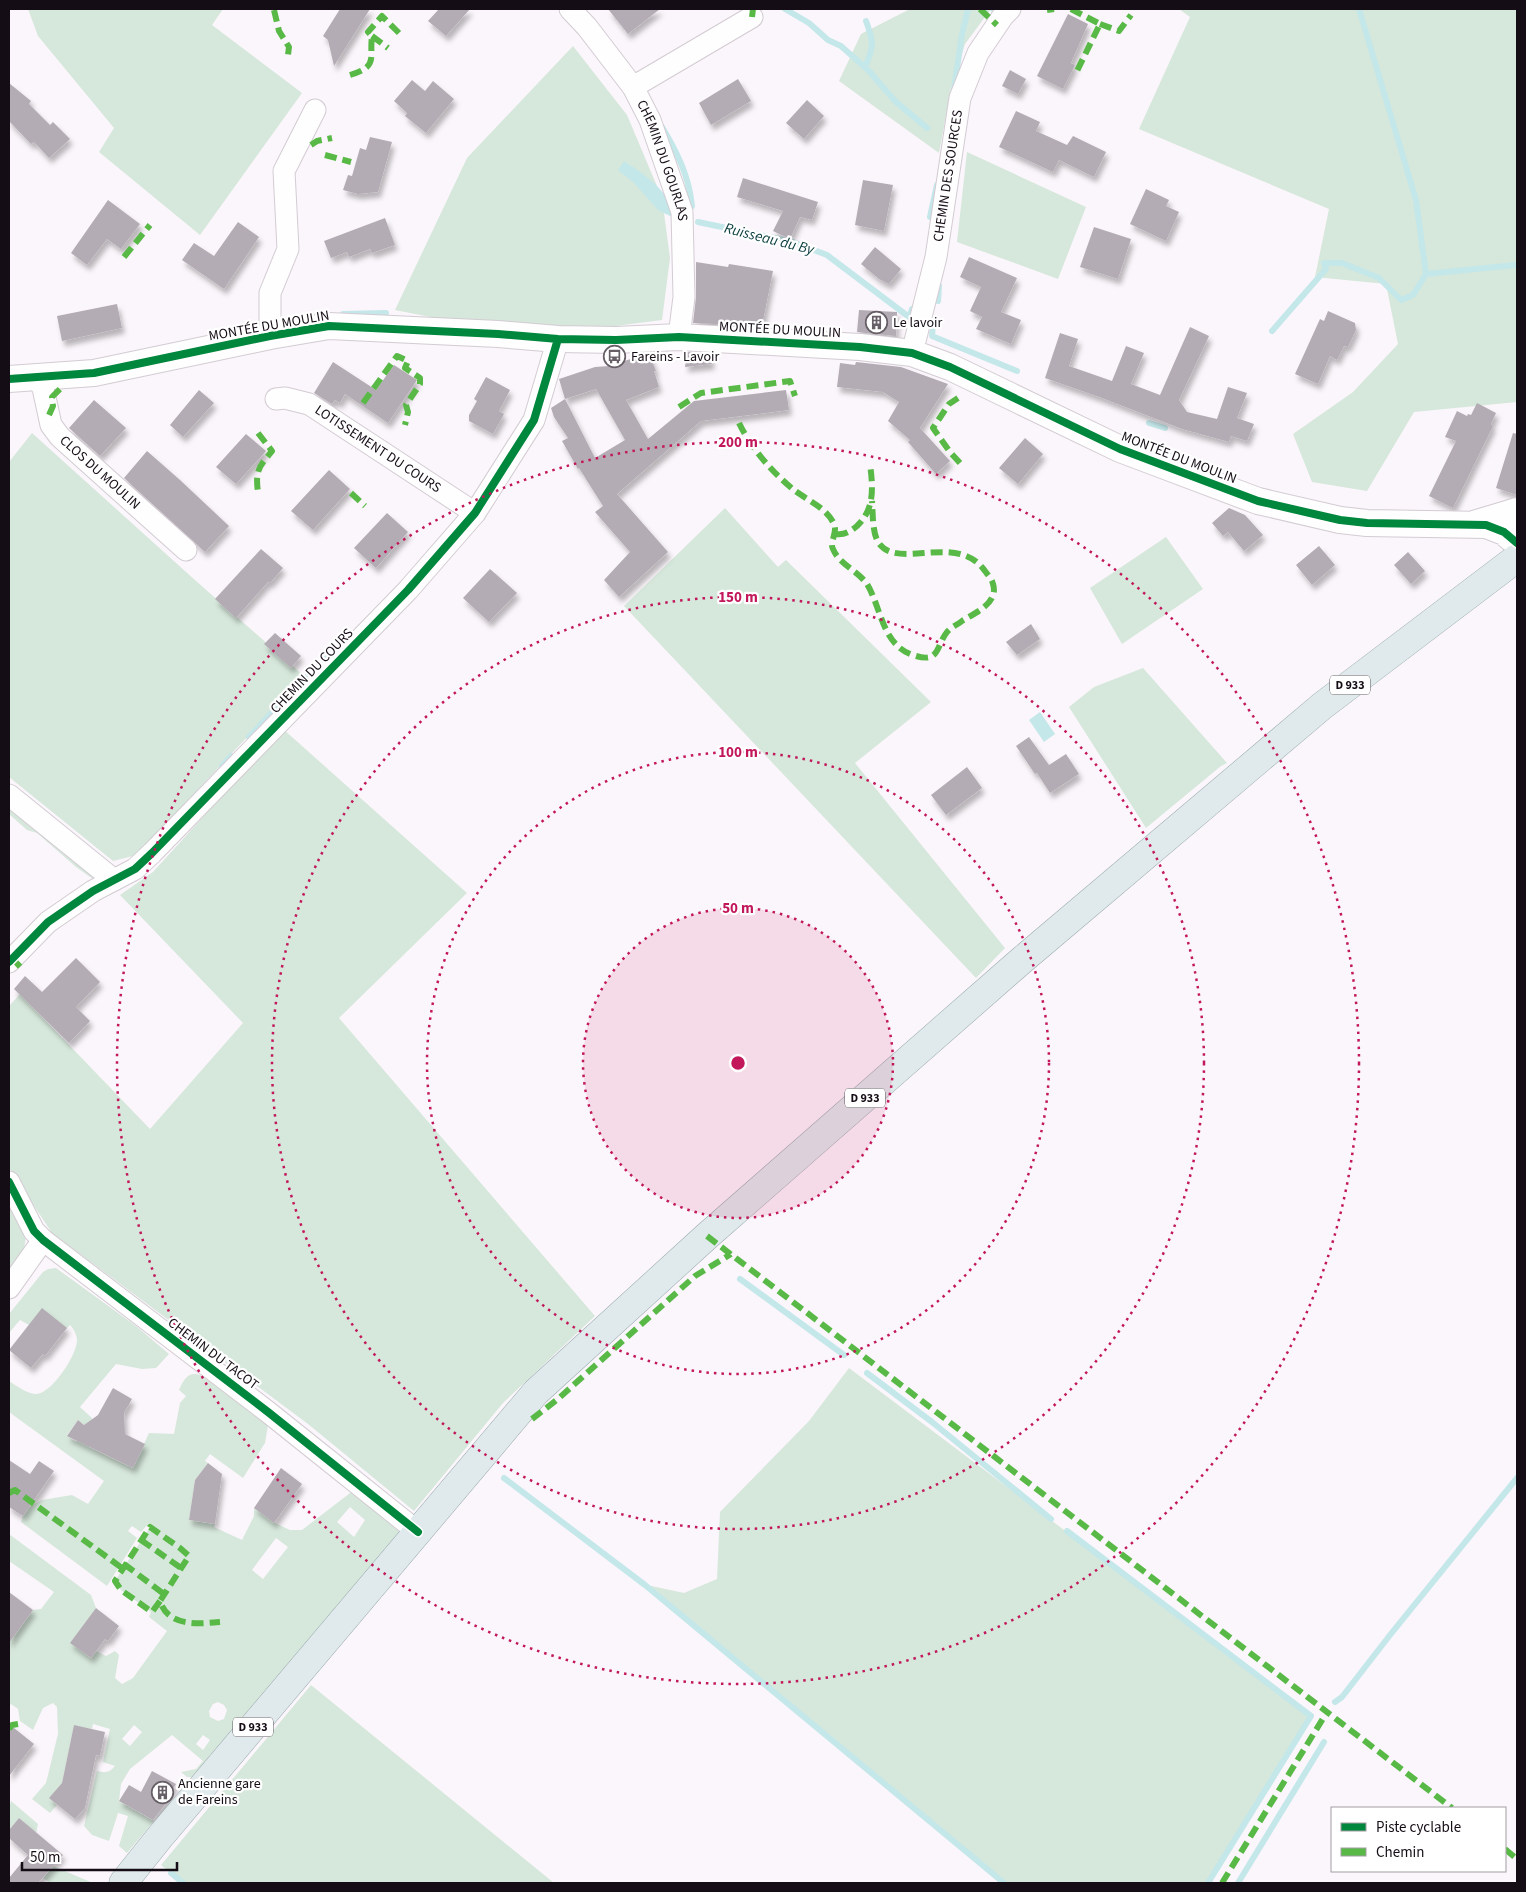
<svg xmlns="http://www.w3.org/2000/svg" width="1526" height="1892" font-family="'Source Sans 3',sans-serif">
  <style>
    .green { fill: #d6e7db; fill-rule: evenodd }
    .water { fill: #c4e7ea }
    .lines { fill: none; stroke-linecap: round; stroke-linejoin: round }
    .stream { stroke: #c4e7ea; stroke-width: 6 }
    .building { fill: #b4acb4; fill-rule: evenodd; filter: url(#shadow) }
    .minor-casing { stroke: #d3ccd3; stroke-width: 23 }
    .tertiary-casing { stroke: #d3ccd3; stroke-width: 28 }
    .primary-casing { stroke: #9aaaae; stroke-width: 29 }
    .minor { stroke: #fefefe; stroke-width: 21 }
    .tertiary { stroke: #fefefe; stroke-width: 26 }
    .primary { stroke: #e0eaec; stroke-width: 28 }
    .quiet { stroke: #58b947; stroke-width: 6; stroke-dasharray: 12 6; stroke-linecap: butt }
    .cycleway-casing { stroke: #fff; stroke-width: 11 }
    .cycleway { stroke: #00873e; stroke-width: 8 }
    .ring { fill: none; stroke: #c2185b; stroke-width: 2.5; stroke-dasharray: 2.5 5 }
    .labels { text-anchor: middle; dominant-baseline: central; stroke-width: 4.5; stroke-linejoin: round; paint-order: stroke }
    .shield { fill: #fff; stroke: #5b565b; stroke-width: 1 }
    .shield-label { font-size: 12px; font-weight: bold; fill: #150d15 }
    .street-label { font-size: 14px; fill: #150d15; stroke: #fff }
    .poi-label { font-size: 14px; fill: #150d15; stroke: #fff; text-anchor: start }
    .water-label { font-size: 15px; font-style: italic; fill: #0a3d3e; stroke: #fff }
    .centre { fill: #c2185b; stroke: #fff; stroke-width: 2.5 }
    .ring-label { font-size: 15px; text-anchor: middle; font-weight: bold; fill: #c2185b; stroke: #fff; stroke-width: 4.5; stroke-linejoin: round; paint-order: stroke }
  </style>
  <defs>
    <filter id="shadow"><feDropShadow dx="3" dy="5.5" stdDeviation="2.5" flood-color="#0004"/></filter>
  </defs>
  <rect width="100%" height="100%" fill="#fbf6fb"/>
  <path class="green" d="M28 9H223L212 25 302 93 200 235 99 152 114 128 38 36Z
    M910 9H991L965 44 951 88 939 153 839 81 861 34Z
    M1179 9H1517V402L1414 412 1367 491 1312 482 1293 434 1353 392 1398 344 1386 284 1315 277 1329 209 1139 129 1190 17Z
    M573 46 627 115 662 198 670 258 662 320 562 333 471 325 395 310 467 158Z
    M967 152 1086 207 1058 279 957 242Z
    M32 433 196 581 304 676 137 855 113 861 9 777V462Z
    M725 508 778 567 786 560 931 702 855 763 1005 948 976 978 624 606Z
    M1166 537 1203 589 1122 644 1090 588Z
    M1143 668 1227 763 1221 766 1146 828 1069 707 1094 687Z
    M283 729 467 893 339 1018 595 1316 503 1403 414 1511 308 1424 52 1233 9 1168V1006L20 994 150 1129 243 1023 120 895 153 872Z
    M9 808 95 878 93 879 76 867 37 833 27 830 9 814Z
    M9 1198 26 1237 24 1249 9 1271Z
    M56 1268 136 1326 169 1354 156 1368 142 1369 116 1364 80 1407 92 1418V1437L89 1447 133 1468 149 1433 174 1434 180 1403 186 1396 179 1390C184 1379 189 1370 202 1376L268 1425 265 1443 243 1478 210 1454 205 1461 208 1463 195 1480 189 1520 215 1524 214 1527 242 1540 254 1516V1508L275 1523 290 1530H302L354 1490 399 1528 398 1539 198 1777H187L181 1772 196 1769 203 1761 172 1735 130 1769 121 1784 119 1801 154 1821 127 1853 119 1846 128 1816 118 1813 109 1841 92 1835 84 1826 97 1771C105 1773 109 1773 115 1766L103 1762 110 1729 93 1724 92 1729 74 1726 62 1783 50 1798 57 1805 50 1813 32 1799 46 1783 58 1734 57 1707 53 1703 43 1708 33 1730 20 1721 18 1709 11 1704 9 1706V1643L33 1610 41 1609 54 1592 9 1561V1534L91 1595 96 1608 71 1643 91 1658 96 1651 106 1656 115 1651 119 1655 115 1678 122 1684 133 1678 167 1631 149 1617 151 1612 121 1590 115 1581 150 1527 148 1524 141 1532 132 1526 128 1531 137 1538 107 1586 21 1522 23 1516 29 1507 42 1500 72 1495 88 1504 104 1481 9 1412V1381C17 1386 27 1394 37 1394 52 1393 78 1354 77 1339 76 1334 74 1329 70 1325L67 1328 29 1325 20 1320 9 1333V1314L43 1272 48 1269ZM78 1420 87 1427 76 1442 67 1435ZM350 1507 365 1520 354 1537 337 1522ZM276 1538 288 1547 263 1579 252 1570ZM218 1702 224 1705 227 1710 224 1719 218 1721 210 1717 209 1711 213 1704ZM134 1725 142 1732 130 1746 122 1739ZM203 1735 210 1740 203 1750 196 1744Z
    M849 1368 1311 1716 1208 1883H1004L647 1585 684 1593 717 1579 720 1512 809 1421Z
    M311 1685 554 1883H183L161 1865Z
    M11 1801 38 1824 36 1833 19 1818 9 1830V1807Z
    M53 1866 93 1883H50L43 1878Z"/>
  <path class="water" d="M624 161C639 171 660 184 668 201 671 205 671 212 672 217L658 210 634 183 618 170Z
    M1040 712 1055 734 1044 742 1029 720Z"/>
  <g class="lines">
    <path class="stream" d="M785 9 809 23 828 40 841 46 869 71 895 101 927 128
      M993 9H994
      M1359 9 1416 200 1426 274
      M865 67C874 47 874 42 866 21
      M954 89 962 34 968 9
      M662 127C677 152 689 176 692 206
      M930 217 937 185
      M698 222 793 242 827 255 909 317 912 309
      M1426 274 1516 265 1517 266
      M938 301 939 286
      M343 314 386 313
      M933 325 932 336 1017 371
      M1272 331 1326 269 1324 263H1342L1379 278 1401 300 1413 295 1426 274
      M1149 423 1165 428
      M249 737 298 685 329 656
      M222 766 231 756
      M740 1279 844 1355
      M867 1373 932 1422 1051 1519
      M504 1478 645 1585 1004 1883
      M1067 1531 1311 1716 1208 1883
      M1335 1702 1342 1697 1390 1635 1517 1478
      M171 1873 183 1883
      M1238 1883 1324 1742"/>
  </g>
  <path class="building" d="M340 9H370L334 66 328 40 323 36Z
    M439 9H470L446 36 428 21Z
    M608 9H660L628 34Z
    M1068 14 1088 24 1071 63 1075 65 1063 89 1037 76Z
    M1010 70 1026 79 1018 94 1002 86Z
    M738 79 751 101 711 125 699 103Z
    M412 80 425 91 433 81 454 99 426 133 405 116 407 113 394 101Z
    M9 83 31 101 29 104 50 125 53 122 70 139 49 158 34 142 31 144 9 121Z
    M807 100 824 116 804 139 786 123Z
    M1016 111 1040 122 1036 131 1067 145 1073 136 1106 152 1094 177 1059 160 1053 172 999 147Z
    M370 137 392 142 378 192 358 194 343 190 348 175 352 176 360 148 366 150Z
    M743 178 818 202 812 220 800 217 790 239 773 231 783 211 737 197Z
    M863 180 893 185 884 231 855 225Z
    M1146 189 1169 200 1166 206 1179 212 1166 241 1130 224Z
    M108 200 140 224 121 249 107 239 87 265 71 253Z
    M385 218 395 245 372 253 370 249 349 257 347 252 331 258 324 241Z
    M238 222 259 237 224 289 182 260 194 243 214 256Z
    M1094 227 1131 239 1118 279 1080 267Z
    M875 247 901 269 889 284 879 279 861 264Z
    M969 257 1017 278 1001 312 1021 320 1011 344 976 329 982 317 970 311 981 287 960 277Z
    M696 262 728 267 729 264 773 271 762 326 693 323 696 297Z
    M117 304 122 328 62 341 57 316Z
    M859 310 897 312 896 336 857 332Z
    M1328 311 1355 323 1356 330 1348 347 1344 346 1337 360 1330 356 1318 384 1295 374 1320 319 1324 321Z
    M1190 327 1209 336 1179 400 1187 412 1217 419 1228 387 1247 393 1237 418 1254 424 1247 441 1231 436 1229 442 1182 429 1102 398 1045 378 1060 333 1078 339 1069 366 1112 381 1126 346 1144 353 1131 384 1160 395Z
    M687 352 710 354 712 364 685 367Z
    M649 353 656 371H654L659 387 626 400 648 439 694 401 786 390 789 410 701 421 617 494 668 552 619 597 604 580 630 552 595 512 603 506 579 468 578 469 562 441 568 438 554 417 551 408 565 399 559 379 595 367 609 366ZM596 389 625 440 595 458 565 399Z
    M333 362 376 390 394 365 417 380 388 423 345 394 340 403 335 400 332 404 314 393Z
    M856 362 901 367 948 384 920 428 950 461 936 474 908 442 910 440 888 421 899 402 883 392 837 387 840 363 855 365Z
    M486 377 510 390 499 411 504 414 493 434 469 421V415L477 401 474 399Z
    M199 390 214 403 183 437 170 425Z
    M94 400 126 428 100 456 69 428Z
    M1477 403 1496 413 1491 424 1493 426 1453 508 1429 496 1456 441 1445 437 1457 411 1467 416 1468 414 1471 415Z
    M1513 433 1517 434V495L1496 488Z
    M246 434 266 451 236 484 216 467Z
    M1025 438 1043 454 1018 484 999 468Z
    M147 451 180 480 229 526 205 552 124 478Z
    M329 470 350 489 313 530 291 511Z
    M1229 508 1245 515 1263 535 1244 551 1228 532 1223 536 1212 523Z
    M387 513 408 532 376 568 354 548Z
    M1319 546 1335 565 1312 585 1296 565Z
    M261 549 283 568 270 583 268 582 236 618 215 599Z
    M1408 552 1425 571 1411 584 1394 565Z
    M490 569 517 593 489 622 463 598Z
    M1031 624 1040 639 1017 655 1006 642Z
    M275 633 301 656 291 668 264 644Z
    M1029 737 1049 765 1066 754 1079 774 1050 793 1037 773 1035 774 1016 746Z
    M967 767 982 788 946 815 931 795Z
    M76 958 100 982 76 1007 90 1021 69 1043 14 989 25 976 42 992Z
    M42 1308 67 1328 45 1356 43 1354 31 1368 9 1350Z
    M113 1388 132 1399 124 1413 125 1434 145 1444 133 1468 67 1436 78 1420 84 1425 98 1415Z
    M9 1460 30 1474 39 1461 54 1471 23 1516 9 1507Z
    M208 1463 222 1474 215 1524 189 1520 195 1480Z
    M281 1468 302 1484 274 1523 254 1508Z
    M9 1592 33 1610 9 1643Z
    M96 1608 119 1626 108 1641 105 1639 91 1658 70 1643Z
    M9 1724 34 1744 9 1776Z
    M74 1725 105 1732 100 1756 96 1755 85 1808 75 1819 49 1798 62 1783Z
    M152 1771 176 1784 164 1806 153 1820 119 1801 129 1785 141 1792Z
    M19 1818 63 1855 38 1883H9V1878L28 1855 9 1838V1830Z"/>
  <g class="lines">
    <defs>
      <g id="minor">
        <path id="s1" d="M570 9 587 27 633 87 650 120 682 212 684 297 679 337"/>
        <path d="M633 87 752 17"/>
        <path d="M270 336V293L288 249 284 171 315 110"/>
        <path id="s2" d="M912 353 936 257 960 98 978 53 1003 16 1010 9"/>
        <path id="s3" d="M37 378 43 388 51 425 60 437 186 550"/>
        <path id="s4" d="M276 399 285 398 309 404 475 513"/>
        <path d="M9 795 114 880"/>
        <path d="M9 962 48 922 93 891 135 869 152 853 408 590 475 513 534 420 558 339"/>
        <path d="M9 1182 34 1231 43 1240 268 1412 418 1532"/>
        <path d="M9 1288 43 1240"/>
      </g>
      <path id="tertiary" d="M9 379 94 373 270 336 329 326 498 334 558 339 616 340 679 337 860 347 912 353 950 367 1120 449 1258 501 1340 520 1367 523 1486 525 1504 532 1517 543
        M1477 523 1517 511"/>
      <path id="primary" d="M123 1883 159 1838 536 1392 707 1236 1022 960 1322 706 1517 558"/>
    </defs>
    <use href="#minor" class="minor-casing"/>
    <use href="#tertiary" class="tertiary-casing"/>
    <use href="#primary" class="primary-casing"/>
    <use href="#minor" class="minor"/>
    <use href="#tertiary" class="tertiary"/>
    <use href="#primary" class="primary"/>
    <path class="quiet" d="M980 9 997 25
      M1071 9 1100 24 1075 75
      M274 10 279 31 289 47 288 55
      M1047 10 1054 9
      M752 17 753 9
      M1100 24 1119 31 1131 15
      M372 36 388 48
      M350 75C379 66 369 59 372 36L368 32 382 16 403 37
      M311 145 317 141 332 138
      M325 155 351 162
      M124 257 150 225
      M958 398 949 404 933 428 950 452 960 463
      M363 403 397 356 408 361 405 368 420 378V384L406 405 408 412 405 425
      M679 407 701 393 790 381 795 396
      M49 415 53 406 52 397 61 388
      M739 423C751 448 772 472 794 490 807 500 827 508 834 524 838 534 829 541 833 549 839 564 858 571 867 584 882 609 882 647 916 656 940 663 936 646 947 632 951 627 957 625 962 621 975 613 999 603 993 584 992 579 988 575 985 571 957 531 897 572 878 542 872 531 873 513 872 501
      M258 433 272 451C259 467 255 470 258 492
      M351 493 365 506
      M836 534C844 535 850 532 857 526 875 509 873 487 870 464
      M12 958 23 970
      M707 1236 1452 1808
      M532 1419 558 1399 695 1276 731 1254
      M9 1493 15 1490 122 1568
      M141 1540 181 1568
      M124 1564 164 1594
      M160 1601 152 1612 121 1590 115 1581 150 1527 180 1548 189 1556 160 1601C168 1627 198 1624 220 1622
      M9 1729 12 1725 18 1724
      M1505 1849 1517 1859
      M1222 1883 1327 1712"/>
    <defs>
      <path id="cycleway" d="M9 379 94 373 270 336 329 326 498 334 558 339 616 340 679 337 860 347 912 353 950 367 1120 449 1258 501 1340 520 1367 523 1486 525 1504 532 1517 543
        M9 962 48 922 93 891 135 869 152 853 408 590 475 513 534 420 558 339
        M9 1182 34 1231 43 1240 268 1412 418 1532"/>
    </defs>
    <use href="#cycleway" class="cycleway-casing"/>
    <use href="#cycleway" class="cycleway"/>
  </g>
  <circle cx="738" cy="1063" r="155" fill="#c2185b" fill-opacity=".12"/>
  <g class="ring">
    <circle cx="738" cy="1063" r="155"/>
    <circle cx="738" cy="1063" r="311"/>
    <circle cx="738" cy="1063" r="466"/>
    <circle cx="738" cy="1063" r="621"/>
  </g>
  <defs>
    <symbol id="building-ring" viewBox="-11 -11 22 22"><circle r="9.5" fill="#fff" stroke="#665f66" stroke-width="1.5"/><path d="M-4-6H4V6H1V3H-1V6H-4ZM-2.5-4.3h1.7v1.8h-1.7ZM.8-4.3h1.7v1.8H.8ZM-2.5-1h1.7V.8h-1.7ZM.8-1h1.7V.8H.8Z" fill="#665f66"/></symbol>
    <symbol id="bus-ring" viewBox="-11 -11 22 22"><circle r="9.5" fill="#fff" stroke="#665f66" stroke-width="1.5"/><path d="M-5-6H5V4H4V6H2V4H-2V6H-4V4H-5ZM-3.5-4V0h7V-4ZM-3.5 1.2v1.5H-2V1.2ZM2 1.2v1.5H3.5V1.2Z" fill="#665f66"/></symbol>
  </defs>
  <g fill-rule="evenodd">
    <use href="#building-ring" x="864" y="310" width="25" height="25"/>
    <use href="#bus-ring" x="602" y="344" width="25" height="25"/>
    <use href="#building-ring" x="150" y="1780" width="25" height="25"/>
  </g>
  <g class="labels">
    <g class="shield">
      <rect x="1330" y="675.5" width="40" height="19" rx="4"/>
      <rect x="845" y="1088.5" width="40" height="19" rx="4"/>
      <rect x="233" y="1717.5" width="40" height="19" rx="4"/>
    </g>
    <g class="shield-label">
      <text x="1350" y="685">D 933</text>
      <text x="865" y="1098">D 933</text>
      <text x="253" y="1727">D 933</text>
    </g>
    <g class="street-label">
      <text stroke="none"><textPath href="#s1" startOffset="180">CHEMIN DU GOURLAS</textPath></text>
      <text stroke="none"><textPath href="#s2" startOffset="181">CHEMIN DES SOURCES</textPath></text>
      <text transform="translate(269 326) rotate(-10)">MONTÉE DU MOULIN</text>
      <text transform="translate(780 330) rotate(3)">MONTÉE DU MOULIN</text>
      <text stroke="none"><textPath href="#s4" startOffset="116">LOTISSEMENT DU COURS</textPath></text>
      <text transform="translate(1179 458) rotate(21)">MONTÉE DU MOULIN</text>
      <text stroke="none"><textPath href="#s3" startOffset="118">CLOS DU MOULIN</textPath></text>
      <text transform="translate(312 671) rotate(-46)">CHEMIN DU COURS</text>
      <text transform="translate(213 1354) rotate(37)">CHEMIN DU TACOT</text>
    </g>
    <g class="poi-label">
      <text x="893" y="323">Le lavoir</text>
      <text x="631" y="357">Fareins - Lavoir</text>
      <text x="178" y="1784">Ancienne gare<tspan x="178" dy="16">de Fareins</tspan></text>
    </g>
    <g class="water-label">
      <text transform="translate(769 239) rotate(14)">Ruisseau du By</text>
    </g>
  </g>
  <circle cx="738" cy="1063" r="8" class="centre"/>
  <g class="ring-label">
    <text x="738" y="447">200 m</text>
    <text x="738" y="602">150 m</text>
    <text x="738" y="757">100 m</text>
    <text x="738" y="913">50 m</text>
  </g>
  <rect width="1526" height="1892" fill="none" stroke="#150d15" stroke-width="20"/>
  <rect x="1331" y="1807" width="175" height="65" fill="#ffffff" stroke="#a19ea1"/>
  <rect x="1341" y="1823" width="25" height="8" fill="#00873e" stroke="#a19ea1"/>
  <text x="1376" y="1832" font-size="15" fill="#150d15">Piste cyclable</text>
  <rect x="1341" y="1848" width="25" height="8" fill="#58b947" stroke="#a19ea1"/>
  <text x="1376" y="1857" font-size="15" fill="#150d15">Chemin</text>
  <path d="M22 1862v8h155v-8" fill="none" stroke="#150d15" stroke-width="2.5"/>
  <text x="30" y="1862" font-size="15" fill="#150d15" stroke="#ffffff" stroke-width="4" paint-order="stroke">50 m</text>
</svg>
